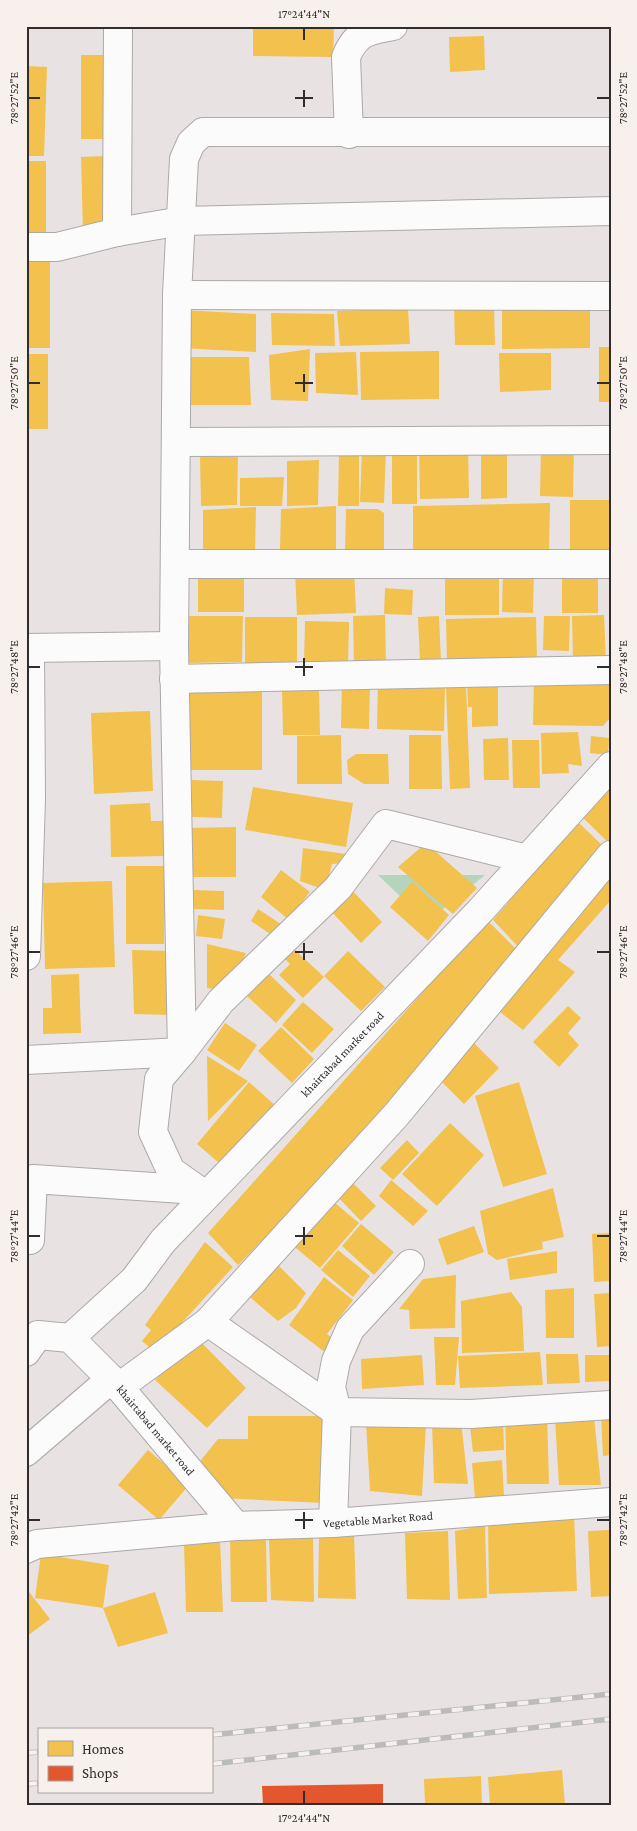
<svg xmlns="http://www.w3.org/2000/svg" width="637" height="1831" font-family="'Crimson Pro',serif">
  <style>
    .green { fill: #b4d4bd }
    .homes { fill: #f2c14e }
    .shops { fill: #e4572e }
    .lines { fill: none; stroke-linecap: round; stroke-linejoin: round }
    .street-casing { stroke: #ada9a8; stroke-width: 30 }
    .street { stroke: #fcfbfb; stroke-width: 28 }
    .rail-casing { stroke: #bcbbbb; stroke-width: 5.5 }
    .rail { stroke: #f7f0ed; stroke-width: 4; stroke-dasharray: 11; stroke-linecap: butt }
    .ticks { fill: none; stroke: #302d2c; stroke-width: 2 }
    .labels { text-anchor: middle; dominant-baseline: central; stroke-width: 5; stroke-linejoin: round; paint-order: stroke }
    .street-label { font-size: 12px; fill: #302d2c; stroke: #f7f0ed }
    .neatline { fill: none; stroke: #302d2c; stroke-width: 2 }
    .ticks-label { font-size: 12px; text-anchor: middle; fill: #302d2c }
  </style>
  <rect width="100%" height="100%" fill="#e8e3e2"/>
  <path class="green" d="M378 875H485L427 922Z"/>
  <path class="homes" d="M253 26H334L333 57 253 56Z
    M484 36 485 70 450 72 449 37Z
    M81 55H104V139H81Z
    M26 66 47 67 44 156H26Z
    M105 156 107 231H83L81 157Z
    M26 161H46V232H26Z
    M26 252H50V348H26Z
    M494 305 495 345H455L454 306Z
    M590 306V348L502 349V307Z
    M408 308 410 344 340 346 337 311Z
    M181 310 256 314V352L180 348Z
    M271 313 334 314 335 346 272 345Z
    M599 347H611V402H599Z
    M310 349 308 401 271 400 269 355Z
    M439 351V399L361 400 360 352Z
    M356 352 358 395 316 393 315 353Z
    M499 353H551V390L500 392Z
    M26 354H48V429H26Z
    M183 357H249L251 405H186Z
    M392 443 417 452V504H392Z
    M507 444V498L481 499V448Z
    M541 444 574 445 573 497 540 496Z
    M468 445 469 498 420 499 419 446Z
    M362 447 386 448 384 503 360 502Z
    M339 453H359V506H338Z
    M200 456 238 457 237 505 201 506Z
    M319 460 318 505 287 506V461Z
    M284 477 282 506H240V478Z
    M570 500H611V549L570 550Z
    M550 503 549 552 413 551V506Z
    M336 506V552L280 549 281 509Z
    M256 507 255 555H203V510Z
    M346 509H378L384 513V552H345Z
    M503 568 534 569 533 613 502 612Z
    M354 569 356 613 297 615 295 570Z
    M198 571H244V612H198Z
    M445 571H499V615H445Z
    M562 571H598V613H562Z
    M385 588 413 590 412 615 384 614Z
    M385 615 386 663H354L353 616Z
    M604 615 606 663 573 664 572 616Z
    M189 616H243L242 662 188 663Z
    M439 616 441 661 420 662 418 617Z
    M544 616H570L569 651 543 650Z
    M245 617H297V663H245Z
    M536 617 537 662 447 664 446 619Z
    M305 621 349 622 348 664 304 663Z
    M534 678 611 679V717L603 726 533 725Z
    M378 681 445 682 444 731 377 729Z
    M467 681H498V726L472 727V707H468Z
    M342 682 370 683 369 729 341 728Z
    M190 686H262V770H190Z
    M466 686 470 788 450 789 446 687Z
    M319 688 320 735H283L282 689Z
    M150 711 153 791 94 794 91 713Z
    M578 732 582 766 568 764 569 773 542 774 541 733Z
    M341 735 342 784H297V736Z
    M409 735H441L442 789H409Z
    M591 736 609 738 608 755 590 753Z
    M508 738 509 780H484L483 739Z
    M512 740H539L540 788H513Z
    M356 754H388L389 784H364L348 774 347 760Z
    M192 780 223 781 222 818 192 817Z
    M611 781V844H610L579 814Z
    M253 787 353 803 346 847 245 830Z
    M150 803 151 821H166V856L111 857 110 805Z
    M578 822 605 848 525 954 493 920Z
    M236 827V877H191L190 828Z
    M426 843 477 888 453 914 398 867Z
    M303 848 346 854 344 863 332 864 325 890 300 881Z
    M611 864V900L558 960 575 972 523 1030 490 1004Z
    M126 866H165L164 944H126Z
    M281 870 310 892 288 919 261 897Z
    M112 881 115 967 45 969 43 883Z
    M412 882 449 915 428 941 390 907Z
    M350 888 382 922 361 943 329 909Z
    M193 890 224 891V910L193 909Z
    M258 909 284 926 276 938 251 921Z
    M198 915 225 919 222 939 196 936Z
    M487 920 520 953 386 1117 238 1265 208 1233Z
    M207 944 246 953 229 991 207 988Z
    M293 948 324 977 303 998 279 975 290 964 284 958Z
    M132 950 172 951 171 1015 134 1014Z
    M348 951 385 987 361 1011 324 976Z
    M268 973 296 1000 276 1023 247 996Z
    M79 974 81 1033 43 1034V1008H52L51 975Z
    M303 1002 334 1029 312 1053 282 1025Z
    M568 1006 581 1018 568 1033 579 1045 559 1067 533 1042Z
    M225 1023 257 1045 239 1071 207 1050Z
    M281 1027 314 1059 292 1083 258 1051Z
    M469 1038 499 1068 464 1104 434 1074Z
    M207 1056 248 1081 208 1121Z
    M249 1082 277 1107 225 1168 197 1144Z
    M519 1082 547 1174 503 1187 475 1096Z
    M450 1123 484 1155 437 1206 402 1174Z
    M407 1140 419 1153 393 1180 380 1168Z
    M345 1175 376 1206 361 1221 330 1189Z
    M391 1180 428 1211 413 1226 379 1196Z
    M553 1188 564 1237 542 1242 543 1249 497 1260 488 1254 480 1211Z
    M329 1198 359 1223 320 1268 290 1243Z
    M361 1224 394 1252 374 1275 342 1246Z
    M474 1226 484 1252 447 1265 438 1239Z
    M611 1233V1281L594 1282 592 1234Z
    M205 1242 233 1267 155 1352 142 1341 151 1330 145 1325Z
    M338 1250 370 1276 353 1297 321 1270Z
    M557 1251V1273L510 1280 507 1259Z
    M273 1260 306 1293 296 1308 278 1321 245 1293Z
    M456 1275 455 1328 410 1329 409 1310 399 1309 423 1279Z
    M324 1277 353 1300 327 1334 339 1344 330 1356 289 1325Z
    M574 1288V1338H546L545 1290Z
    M511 1292 522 1307 524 1351 462 1353 461 1301Z
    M611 1293V1346L597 1347 594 1294Z
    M434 1337H459L455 1385H436Z
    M197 1338 246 1388 207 1428 155 1380Z
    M540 1352 543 1385 460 1388 458 1356Z
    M546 1354H578L580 1383 547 1384Z
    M422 1355 424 1385 362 1389 361 1359Z
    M585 1355H611V1381L585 1382Z
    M547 1413 549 1484H507L505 1415Z
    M611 1413V1455L603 1456 601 1414Z
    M248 1416H324V1503L220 1498 201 1460 218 1439H248Z
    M503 1417 504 1450 473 1452 469 1418Z
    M594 1417 601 1485H559L555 1419Z
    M461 1421 468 1484 434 1483 432 1423Z
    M366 1423 426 1424 422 1496 370 1491Z
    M148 1450 189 1485 159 1520 118 1485Z
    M502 1460 504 1497 475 1498 472 1463Z
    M574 1513 577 1591 489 1594 488 1518Z
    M485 1525 487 1598 458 1599 455 1531Z
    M611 1530V1596L591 1597 588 1531Z
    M448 1531 450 1600 407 1599 405 1533Z
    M313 1532 314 1602 271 1600 269 1537Z
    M354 1532 356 1599 318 1598 319 1537Z
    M266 1534 267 1602H231L230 1535Z
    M220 1541 223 1612H186L184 1543Z
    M41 1554 109 1565 103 1608 35 1598Z
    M26 1588 50 1619 26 1637Z
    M155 1592 168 1633 118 1647 103 1608Z
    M562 1770 565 1805H490L488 1777Z
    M481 1776 482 1805H425L424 1779Z"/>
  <path class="shops" d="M383 1784V1805H263L262 1786Z"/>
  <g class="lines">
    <defs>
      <g id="street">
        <path d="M349 134 346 57C356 32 369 30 393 26"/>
        <path d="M117 232 118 26"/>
        <path d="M26 247H57L117 232 182 221 611 211"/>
        <path d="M177 295 611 296"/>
        <path d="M177 442 611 440"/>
        <path d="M176 564H611"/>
        <path d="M26 648 174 646"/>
        <path d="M174 679 611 670"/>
        <path d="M26 956 31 799 30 648"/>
        <path d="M26 1060 182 1052 221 1001 338 888 386 824 527 859"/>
        <path d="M207 1194 198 1190 171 1171 153 1132 159 1079 182 1052 174 646 177 295 184 159 191 143 203 132H611"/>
        <path d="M30 1240 33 1179 198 1190"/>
        <path d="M208 1322 337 1412 471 1414 611 1405"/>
        <path id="s1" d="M70 1338 134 1280 163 1241 481 910 611 766"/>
        <path id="s2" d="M26 1352 38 1335 70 1338 119 1387 236 1526"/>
        <path d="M119 1387 208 1322 397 1114 611 855"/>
        <path d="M26 1452 111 1379"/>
        <path d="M333 1523 337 1412 331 1387 336 1361 350 1329 410 1264"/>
        <path id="s3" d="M26 1549 37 1544 236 1526 333 1523 611 1502"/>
      </g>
    </defs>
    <use href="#street" class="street-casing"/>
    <use href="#street" class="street"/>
    <defs>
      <path id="rail" d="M211 1735 611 1694
        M26 1753 39 1752
        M211 1764 611 1719
        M26 1784 39 1783"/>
    </defs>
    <use href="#rail" class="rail-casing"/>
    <use href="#rail" class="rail"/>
  </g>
  <path class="ticks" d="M304 28V40M304 90V107M28 98H40M295 98H313M597 98H610M304 374V392M28 383H40M295 383H313M597 383H610M304 658V676M28 667H40M295 667H313M597 667H610M304 943V960M28 952H40M295 952H313M597 952H610M304 1227V1245M28 1236H40M295 1236H313M597 1236H610M304 1512V1529M28 1520H40M295 1520H313M597 1520H610M304 1791V1804"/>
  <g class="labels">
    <g class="street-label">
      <text stroke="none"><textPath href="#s1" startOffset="394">khairtabad market road</textPath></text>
      <text stroke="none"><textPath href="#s2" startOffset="179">khairtabad market road</textPath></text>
      <text stroke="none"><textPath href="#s3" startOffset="354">Vegetable Market Road</textPath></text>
    </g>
  </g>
  <rect width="637" height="1831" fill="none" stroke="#f7f0ed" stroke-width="55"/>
  <rect x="38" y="1728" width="175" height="65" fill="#f7f0ed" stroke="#a7a2a0"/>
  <rect x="48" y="1741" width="25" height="15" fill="#f2c14e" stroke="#a7a2a0"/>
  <text x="82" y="1754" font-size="15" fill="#302d2c">Homes</text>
  <rect x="48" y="1766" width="25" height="15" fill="#e4572e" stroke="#a7a2a0"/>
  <text x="82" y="1778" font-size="15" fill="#302d2c">Shops</text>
  <rect x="28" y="28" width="582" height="1776" class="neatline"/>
  <g class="ticks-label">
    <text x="304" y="18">17°24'44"N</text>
    <text transform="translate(623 98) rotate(-90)" y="4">78°27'52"E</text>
    <text transform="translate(14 98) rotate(-90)" y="4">78°27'52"E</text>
    <text transform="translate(623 383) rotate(-90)" y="4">78°27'50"E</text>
    <text transform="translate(14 383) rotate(-90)" y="4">78°27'50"E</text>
    <text transform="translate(14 667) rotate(-90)" y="4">78°27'48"E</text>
    <text transform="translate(623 667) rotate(-90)" y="4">78°27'48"E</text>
    <text transform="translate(14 952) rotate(-90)" y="4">78°27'46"E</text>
    <text transform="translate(623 952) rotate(-90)" y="4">78°27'46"E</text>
    <text transform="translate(14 1236) rotate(-90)" y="4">78°27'44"E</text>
    <text transform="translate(623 1236) rotate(-90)" y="4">78°27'44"E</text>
    <text transform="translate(14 1520) rotate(-90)" y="4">78°27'42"E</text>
    <text transform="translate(623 1520) rotate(-90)" y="4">78°27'42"E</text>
    <text x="304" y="1822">17°24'44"N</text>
  </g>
</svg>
